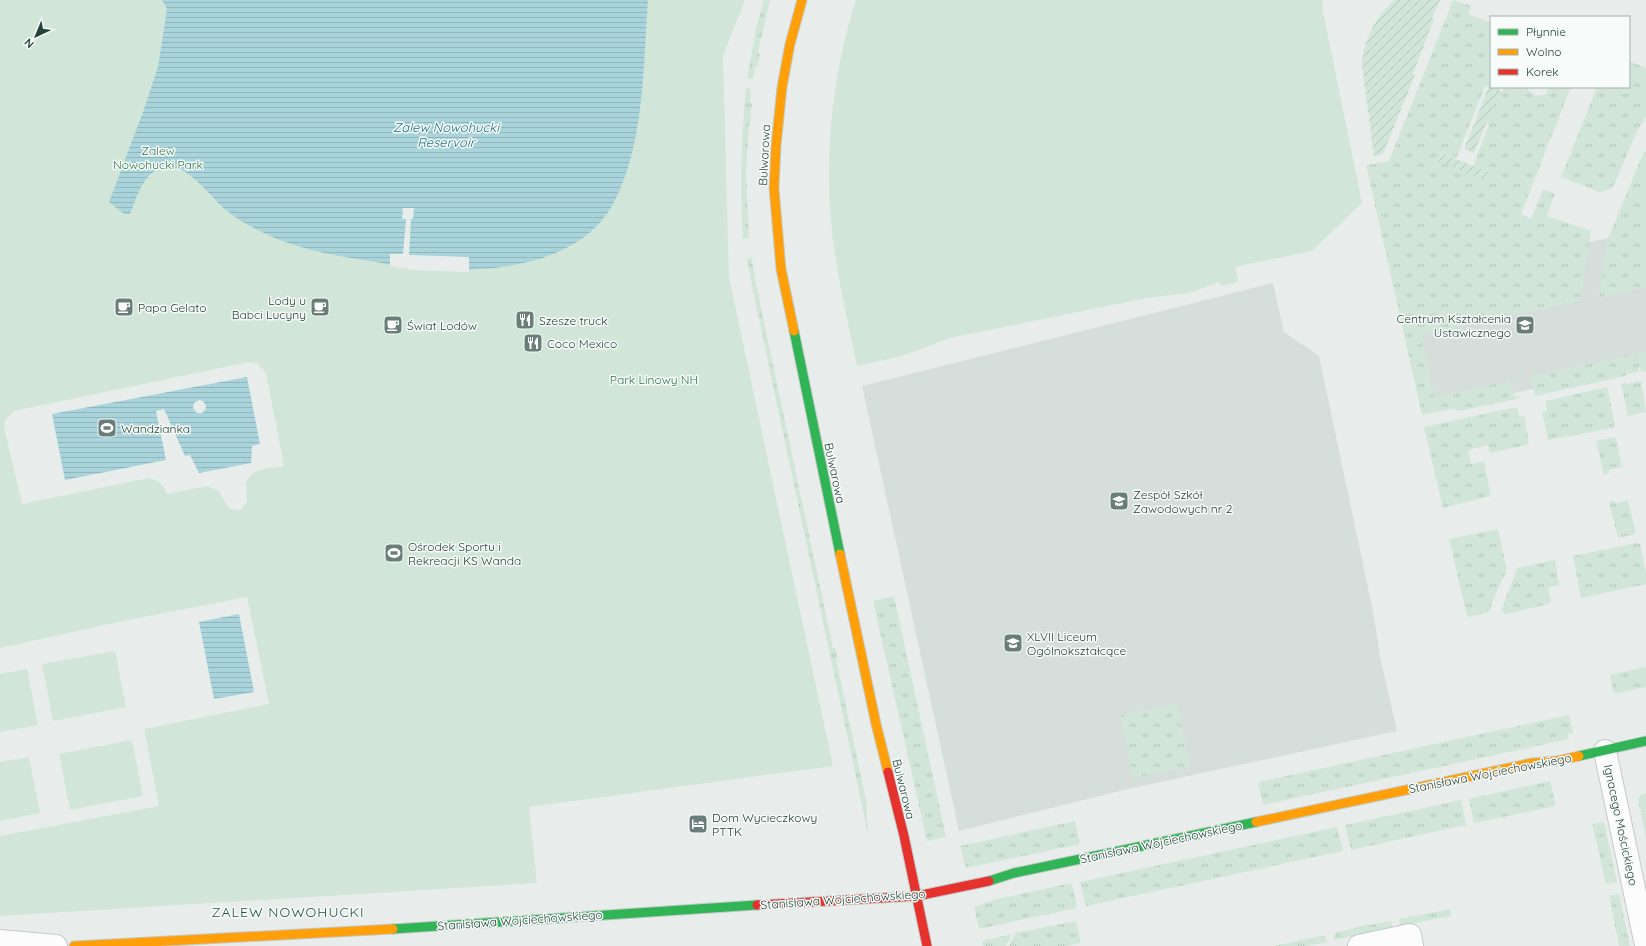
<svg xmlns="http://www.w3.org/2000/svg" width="1646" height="946" font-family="Quicksand,sans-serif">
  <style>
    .built { fill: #d6dedb }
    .grass { fill: url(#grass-tufts) }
    .park { fill: #d1e6d8; fill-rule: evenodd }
    .garden { fill: url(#garden-furrows) }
    .water { fill: url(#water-rules); fill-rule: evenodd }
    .pier { fill: #e8edeb }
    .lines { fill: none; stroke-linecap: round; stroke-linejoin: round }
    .street-casing { stroke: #c5cac8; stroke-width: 24 }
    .fast-casing { stroke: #c3cbc8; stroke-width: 11 }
    .slow-casing { stroke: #c3cbc8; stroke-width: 11 }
    .jam-casing { stroke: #c3cbc8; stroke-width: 11 }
    .street { stroke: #fcfcfc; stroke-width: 22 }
    .fast { stroke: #30b455; stroke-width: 9 }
    .slow { stroke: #ff9f0a; stroke-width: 9 }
    .jam { stroke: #e5322d; stroke-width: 9 }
    .labels { text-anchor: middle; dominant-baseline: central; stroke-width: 3; stroke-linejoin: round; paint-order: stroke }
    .park-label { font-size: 12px; fill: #2d7a4b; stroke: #f7fbf9 }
    .street-label { font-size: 12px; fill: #24423a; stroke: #f7fbf9 }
    .poi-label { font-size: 12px; fill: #24423a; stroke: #f7fbf9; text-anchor: start }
    .water-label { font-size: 13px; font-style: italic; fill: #1c6f80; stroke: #f7fbf9 }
    .quarter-label { font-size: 14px; letter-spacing: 1px; fill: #1f5548; stroke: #f7fbf9 }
  </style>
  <defs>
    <pattern id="grass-tufts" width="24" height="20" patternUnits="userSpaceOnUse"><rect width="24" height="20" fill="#d1e6d8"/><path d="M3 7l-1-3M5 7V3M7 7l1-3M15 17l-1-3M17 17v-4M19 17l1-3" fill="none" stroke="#b3c6ba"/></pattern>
    <pattern id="garden-furrows" width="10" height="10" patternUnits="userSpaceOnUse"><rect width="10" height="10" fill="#d1e6d8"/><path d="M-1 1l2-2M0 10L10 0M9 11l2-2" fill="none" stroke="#b3c6ba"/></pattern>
    <pattern id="water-rules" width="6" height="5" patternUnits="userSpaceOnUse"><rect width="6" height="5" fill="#a9d4db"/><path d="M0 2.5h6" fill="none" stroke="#91b7bd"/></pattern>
  </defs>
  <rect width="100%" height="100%" fill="#e8edeb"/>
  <path class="built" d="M1646 230V366L1425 411 1393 283Z
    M1273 283 1284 332 1319 356 1374 616 1380 656 1397 731 1128 789 959 831 862 386Z"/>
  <path class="grass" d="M764 0H770L758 52 760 53 758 66H755L753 79 747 78 756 29Z
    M1453 0 1471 6 1468 14 1490 23 1491 20V81L1489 87 1485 86 1456 159 1438 152 1435 160 1491 173 1473 166 1489 125 1486 123 1499 91 1502 92 1504 87H1527C1531 96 1537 97 1546 94L1549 87H1571L1521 214 1531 219 1543 189 1555 194 1547 216 1591 231 1580 301 1421 335 1434 397 1510 381 1514 397 1518 396 1521 398 1460 411 1452 409 1422 415 1366 165 1389 161Z
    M1629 61 1646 68V116L1638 129 1614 185 1608 190 1599 192 1561 177 1597 87H1629Z
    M746 88 751 89 750 103H752L750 125H749L746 172 749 238 743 239C740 188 741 139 746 88Z
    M1644 151 1646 152V287L1599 297 1606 244Z
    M752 258 757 289 833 648H835L838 658 836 659 866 800 868 834 753 291 747 259Z
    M1646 352V371L1641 372 1637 354Z
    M1635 354 1639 371 1625 375V376L1535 396 1531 376Z
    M1641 381 1646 412 1628 416 1621 384 1626 383 1627 384Z
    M1607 387 1615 425 1613 428 1548 440 1542 412 1547 411 1545 401Z
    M1517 407 1520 417 1524 416 1529 442 1526 445 1490 453 1488 445 1468 450 1471 464 1484 461 1491 496 1443 508 1424 427Z
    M1616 437 1622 467 1609 470V473L1604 475 1596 441Z
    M1628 500 1636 534 1618 538 1609 502 1615 501 1616 503Z
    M1498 529 1507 570 1495 595 1489 612 1469 617 1467 616 1449 539Z
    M1636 543 1640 544 1646 573V584L1581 598 1573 556Z
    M1555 560 1559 585 1548 588 1551 601 1548 604 1506 614 1501 612 1517 568Z
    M894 596 946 837 927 841 873 601Z
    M1646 667V687L1614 694 1610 675Z
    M1177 704 1190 766 1133 778 1120 716Z
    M1569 715 1573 733 1568 734 1569 739 1263 805 1258 782Z
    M1550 781 1556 806 1474 823 1469 799Z
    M1646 793V838L1638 799 1640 795Z
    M1461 800 1466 825 1351 850 1345 825Z
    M1075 821 1080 844 966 868 960 846Z
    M1604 822 1617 882 1606 884 1592 824Z
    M1337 827 1343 851 1086 906 1080 882Z
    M1072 883 1077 908 979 929 974 907 997 899Z
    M1619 894 1630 946H1619L1609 896Z
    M1450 909 1451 916 1400 926 1399 919Z
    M1076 921 1081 943 1067 946H1009L1015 933Z
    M1391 921 1393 928 1334 940 1335 933 1369 924 1370 925Z
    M1012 934 1006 946H983L982 941Z
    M1325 935 1327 942 1307 946H1274Z"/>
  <path class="park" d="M0 0H745L723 56 729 277 833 766 529 807 537 883 0 916V836L159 806 144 729 269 704 247 597 123 621 0 648ZM249 362 258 364 266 373 284 466C269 469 255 466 246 482L247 502 242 508 239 510 231 509 228 507 219 491 207 486 167 494C163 485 159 480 149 478L22 504 4 427 5 420 14 411Z
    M856 0H1323L1322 7 1362 203 1312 251 1235 267 1238 282 1221 286 1219 282 1189 293 1147 298 950 338 902 356 857 366C848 322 837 277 832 232 824 155 832 73 856 0Z
    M115 651 126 707 53 721 42 664Z
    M27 669 38 725 0 732V674Z
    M132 740 143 796 70 810 59 754Z
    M29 757 40 813 0 821V762Z"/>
  <path class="garden" d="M1395 0H1440L1432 18 1434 19 1413 74 1415 75 1383 154 1374 156 1362 66C1363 41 1375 16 1395 0Z
    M1491 81V87H1501L1474 153 1464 149Z
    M1438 152 1491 173 1487 181 1435 160Z"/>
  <path class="water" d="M162 0H648C643 66 645 144 613 204 578 269 480 274 415 268 400 267 384 263 369 261 333 255 295 249 262 232 249 226 237 219 226 210 210 197 188 163 165 167 143 171 137 197 130 214H124L109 202 143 112 158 67 167 9Z
    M247 377 260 444 252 446 251 463 199 473 190 455 185 456 164 409 156 411 166 460 65 480 52 414ZM199 400 203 401 206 406 205 410 202 413H197L193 408 194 403Z
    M239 614 254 692 214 699 199 622Z"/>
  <path class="pier" d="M403 208H414L413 219H411L409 255 469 257V272L414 270 390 266V254H403L406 219H402Z"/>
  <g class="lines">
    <defs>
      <path id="street" d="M1605 751 1646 945
        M0 941 56 946
        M1359 946 1410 935 1412 946"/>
      <path id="fast" d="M794 331 840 554
        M1579 756 1646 741
        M989 881 1014 873 1256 822
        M393 929 757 905"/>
      <path id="slow" d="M794 331 781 269 774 188 776 146 782 87 790 44 802 0
        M840 554 876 724 888 772
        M1256 822 1532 763 1557 761 1579 756
        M74 946 393 929"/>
      <path id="jam" d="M888 772 904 836 927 946
        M757 905 917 896 989 881"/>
    </defs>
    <use href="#street" class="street-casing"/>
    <use href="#fast" class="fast-casing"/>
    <use href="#slow" class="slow-casing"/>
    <use href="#jam" class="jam-casing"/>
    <use href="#street" class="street"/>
    <use href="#fast" class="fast"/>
    <use href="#slow" class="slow"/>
    <use href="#jam" class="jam"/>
  </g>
  <defs>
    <symbol id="cafe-square" viewBox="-11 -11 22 22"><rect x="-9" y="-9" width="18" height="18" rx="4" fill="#697e78" stroke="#f7fbf9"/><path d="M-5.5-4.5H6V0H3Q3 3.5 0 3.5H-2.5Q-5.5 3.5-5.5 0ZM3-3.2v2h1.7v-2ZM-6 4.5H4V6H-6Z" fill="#fff"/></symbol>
    <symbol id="restaurant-square" viewBox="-11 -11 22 22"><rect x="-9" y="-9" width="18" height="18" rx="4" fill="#697e78" stroke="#f7fbf9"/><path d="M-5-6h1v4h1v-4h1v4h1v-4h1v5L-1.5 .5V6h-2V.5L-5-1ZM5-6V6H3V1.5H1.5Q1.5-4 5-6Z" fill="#fff"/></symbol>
    <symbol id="school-square" viewBox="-11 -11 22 22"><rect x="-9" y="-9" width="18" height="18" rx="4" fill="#697e78" stroke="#f7fbf9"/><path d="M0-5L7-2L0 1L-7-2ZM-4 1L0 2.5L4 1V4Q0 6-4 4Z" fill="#fff"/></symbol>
    <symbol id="stadium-square" viewBox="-11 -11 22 22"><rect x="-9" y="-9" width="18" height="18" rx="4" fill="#697e78" stroke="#f7fbf9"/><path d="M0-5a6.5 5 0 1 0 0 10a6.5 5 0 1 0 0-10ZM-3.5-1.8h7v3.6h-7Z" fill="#fff"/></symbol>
    <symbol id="hotel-square" viewBox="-11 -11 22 22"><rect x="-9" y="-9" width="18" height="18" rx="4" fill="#697e78" stroke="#f7fbf9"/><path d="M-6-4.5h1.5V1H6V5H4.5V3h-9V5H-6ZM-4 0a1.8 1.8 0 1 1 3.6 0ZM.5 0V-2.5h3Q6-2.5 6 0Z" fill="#fff"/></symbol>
  </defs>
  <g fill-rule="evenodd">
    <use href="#cafe-square" x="113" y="296" width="22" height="22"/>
    <use href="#cafe-square" x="309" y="296" width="22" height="22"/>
    <use href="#restaurant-square" x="514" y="309" width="22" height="22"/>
    <use href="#cafe-square" x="382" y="314" width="22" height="22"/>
    <use href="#school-square" x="1514" y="314" width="22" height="22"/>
    <use href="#restaurant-square" x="522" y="332" width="22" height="22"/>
    <use href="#stadium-square" x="96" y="417" width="22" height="22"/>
    <use href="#school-square" x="1108" y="490" width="22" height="22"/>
    <use href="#stadium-square" x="383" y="542" width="22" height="22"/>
    <use href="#school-square" x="1002" y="632" width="22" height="22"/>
    <use href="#hotel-square" x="687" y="813" width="22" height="22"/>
  </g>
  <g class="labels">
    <g class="park-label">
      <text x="158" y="150">Zalew<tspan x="158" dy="14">Nowohucki Park</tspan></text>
      <text x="654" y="379">Park Linowy NH</text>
    </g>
    <g class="street-label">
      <text transform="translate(764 155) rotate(-87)">Bulwarowa</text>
      <text transform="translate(835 473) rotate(78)">Bulwarowa</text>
      <text transform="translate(1490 773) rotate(-11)">Stanisława Wojciechowskiego</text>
      <text transform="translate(904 789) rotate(76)">Bulwarowa</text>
      <text transform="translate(1621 825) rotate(78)">Ignacego Mościckiego</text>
      <text transform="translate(1161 842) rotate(-12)">Stanisława Wojciechowskiego</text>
      <text transform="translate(843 899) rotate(-4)">Stanisława Wojciechowskiego</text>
      <text transform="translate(520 920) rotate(-4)">Stanisława Wojciechowskiego</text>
    </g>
    <g class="poi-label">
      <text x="306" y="300" text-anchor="end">Lody u<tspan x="306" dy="14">Babci Lucyny</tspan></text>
      <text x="138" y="307">Papa Gelato</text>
      <text x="1511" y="318" text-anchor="end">Centrum Kształcenia<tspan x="1511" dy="14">Ustawicznego</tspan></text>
      <text x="539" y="320">Szesze truck</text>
      <text x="407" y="325">Świat Lodów</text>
      <text x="547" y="343">Coco Mexico</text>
      <text x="121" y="428">Wandzianka</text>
      <text x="1133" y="494">Zespół Szkół<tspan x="1133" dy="14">Zawodowych nr 2</tspan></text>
      <text x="408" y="546">Ośrodek Sportu i<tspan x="408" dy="14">Rekreacji KS Wanda</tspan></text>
      <text x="1027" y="636">XLVII Liceum<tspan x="1027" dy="14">Ogólnokształcące</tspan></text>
      <text x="712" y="817">Dom Wycieczkowy<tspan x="712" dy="14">PTTK</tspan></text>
    </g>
    <g class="water-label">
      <text x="446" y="127">Zalew Nowohucki<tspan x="446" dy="15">Reservoir</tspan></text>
    </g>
    <g class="quarter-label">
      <text x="288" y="912">ZALEW NOWOHUCKI</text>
    </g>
  </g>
  <rect x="1490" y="16" width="140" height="72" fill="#f7fbf9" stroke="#a3b1ad"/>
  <rect x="1498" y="29" width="20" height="6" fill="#30b455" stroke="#a3b1ad"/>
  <text x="1526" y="36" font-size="12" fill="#24423a">Płynnie</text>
  <rect x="1498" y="49" width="20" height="6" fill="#ff9f0a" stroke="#a3b1ad"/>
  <text x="1526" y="56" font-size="12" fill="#24423a">Wolno</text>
  <rect x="1498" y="69" width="20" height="6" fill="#e5322d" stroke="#a3b1ad"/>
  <text x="1526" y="76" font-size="12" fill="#24423a">Korek</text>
  <g transform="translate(36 36) rotate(224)" stroke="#f7fbf9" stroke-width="3" paint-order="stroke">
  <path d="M0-3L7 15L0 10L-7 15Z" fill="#24423a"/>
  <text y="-6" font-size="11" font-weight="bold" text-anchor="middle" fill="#24423a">N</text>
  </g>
</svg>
